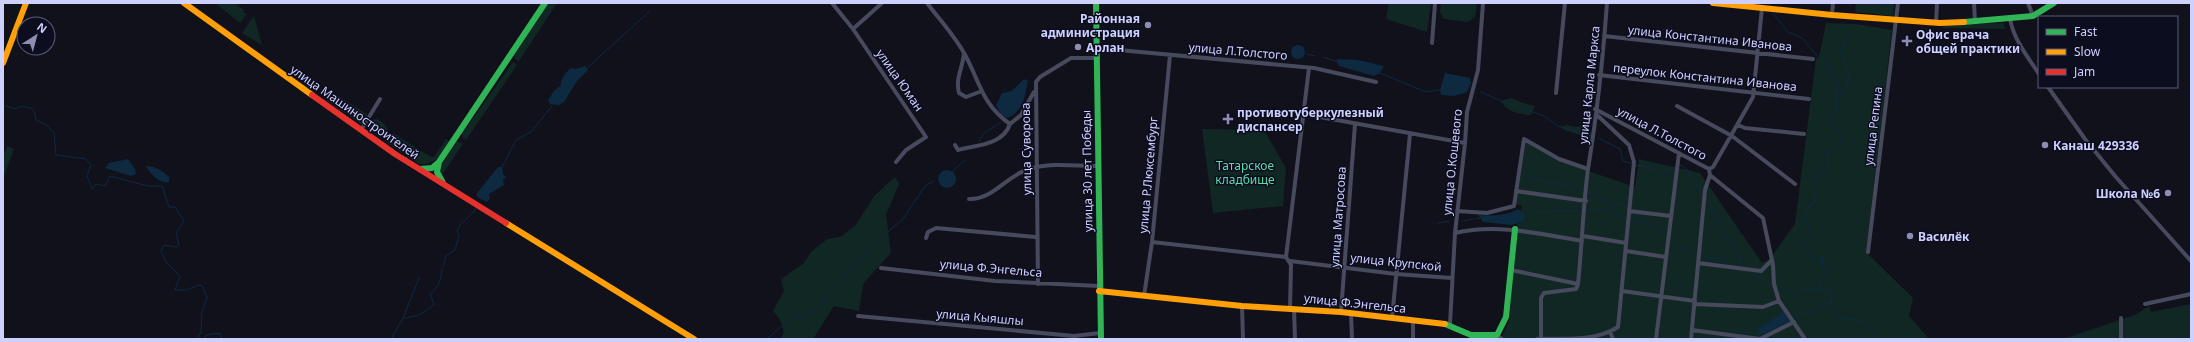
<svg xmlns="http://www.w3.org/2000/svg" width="2194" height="342" font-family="'Noto Sans',sans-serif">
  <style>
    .green { fill: #112724 }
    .water { fill: #0d2a41 }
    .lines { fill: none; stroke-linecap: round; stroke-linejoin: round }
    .stream { stroke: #0d2a41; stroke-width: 1 }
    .street { stroke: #47495d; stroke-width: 4 }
    .fast { stroke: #30b455; stroke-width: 6 }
    .slow { stroke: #ff9f0a; stroke-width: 6 }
    .jam { stroke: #e5322d; stroke-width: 6 }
    .poi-dot { fill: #8c8daf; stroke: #0d0d20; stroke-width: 1.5 }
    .labels { text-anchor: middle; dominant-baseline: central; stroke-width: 3; stroke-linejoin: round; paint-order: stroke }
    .poi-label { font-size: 12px; font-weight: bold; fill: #ced0fe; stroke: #0d0d20; text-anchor: start }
    .street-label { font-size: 12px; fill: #ced0fe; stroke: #0d0d20 }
    .park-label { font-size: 12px; fill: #5bdca7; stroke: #0d0d20 }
  </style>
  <rect width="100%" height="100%" fill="#11111c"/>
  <path class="green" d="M215 3H234L244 10 243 12 247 14 240 23Z
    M548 3H557L519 61 515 59 514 55Z
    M1389 3H1431L1427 32 1386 19Z
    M1441 3H1477L1475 17 1468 22 1444 19 1440 12Z
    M1856 3H1894L1893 16 1855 12Z
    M254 16 262 45 242 33Z
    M1826 23 1856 24 1892 30 1866 252 1913 298 1909 316 1929 339H1501L1509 321 1517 226 1522 206 1516 204 1526 142 1559 161 1635 187 1639 159 1700 173 1762 263 1769 260 1795 224 1816 59 1819 57Z
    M2003 23 2006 29 1943 28V25Z
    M513 62 517 65 466 140 463 138 462 134Z
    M329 90 367 114 362 125 324 98Z
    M1512 98 1523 103 1535 106 1531 115C1520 114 1506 112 1501 101Z
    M377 119C387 125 390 129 386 140L367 127 371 120Z
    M1567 125 1575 127 1583 126 1592 132 1590 138 1564 130 1561 127Z
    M1202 129 1264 130 1286 168 1283 206 1213 213Z
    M393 133 431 157H434L446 139 450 142C441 154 436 166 419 164L388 143Z
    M457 141 463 144 442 175 440 174 439 169Z
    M7 146 14 149 3 179V157Z
    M895 177 899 184 886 215 891 253 863 284 859 311 834 306 813 339H780L784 332 780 320 773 311 784 291 781 279 804 263 811 252 827 239 840 237 855 226 875 195Z
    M2191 304V339H2063L2135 315 2149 306 2151 312Z"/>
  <path class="water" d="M1291 52a7 7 0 1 1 14 0a7 7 0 1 1-14 0Z
    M1336 59 1358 60 1384 66 1380 73 1374 76 1339 66Z
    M585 66 588 70 577 81 564 102 559 105 550 104 548 100 554 91 561 85C560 79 566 72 571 68L576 69Z
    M1445 73 1470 78 1471 83 1467 92 1454 96 1441 95 1440 90Z
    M1024 79 1028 81C1025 96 1023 112 1007 118L1001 114 996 105 1002 93 1012 91Z
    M128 159 135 169 136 174 131 176 105 168 109 163Z
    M145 166C156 166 161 170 169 177V182C158 184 151 173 145 166Z
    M498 167H502L503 174 506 177 503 180 504 185 489 194 490 199 487 202 477 197V193Z
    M938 179a9 9 0 1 1 18 0a9 9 0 1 1-18 0Z
    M1518 209 1524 214V221L1512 225 1483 222 1478 215C1492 216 1506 216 1518 209Z
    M1784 312 1791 321 1764 334H1759L1758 329Z"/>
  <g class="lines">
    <path class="stream" d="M1850 6V3
      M1772 12 1788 32 1802 38 1819 58 1828 64 1837 93
      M1850 28 1849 34 1843 43 1842 55 1849 74 1846 90 1837 93 1836 111 1830 124 1840 131V146L1826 152 1830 167 1826 171 1820 173C1813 184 1811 188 1816 200L1807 209 1804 219 1811 229V236L1803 245 1812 257H1823L1822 268 1832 269 1819 285 1821 289 1830 291 1832 304 1838 317 1861 321 1880 339
      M1306 54 1315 56
      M1324 57 1338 62
      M587 68 650 11
      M1380 73 1426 92 1440 90
      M1481 92 1501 101 1544 116 1558 126 1591 136
      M3 105 16 109 21 106 31 108 35 113 36 120 45 124 54 133 56 155 86 159 91 165 87 176 92 189 96 184 105 186 110 176 148 186H162L169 207H175L184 221 176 233 179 245 176 247 164 245 161 251 166 262 180 276 175 290H186L199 285 202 286 207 297 202 312 201 332 197 339
      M1598 138 1620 149 1623 161 1633 164
      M979 142 984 133 1000 123
      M1636 165 1662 172 1675 167
      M1680 165C1691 168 1695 185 1702 194
      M502 167 516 140 531 132 552 106
      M952 172 965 160
      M1529 177C1546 184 1566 183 1584 190
      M1587 192 1610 202 1628 206
      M1706 198C1715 210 1719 224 1727 237 1732 247 1740 256 1743 267
      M1586 210 1601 209 1627 218
      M1634 213 1637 219
      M1524 217C1544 208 1562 212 1583 210
      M1630 219C1644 220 1656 229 1668 237
      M1462 221 1480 218
      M1438 223 1450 221
      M1670 239 1682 250 1698 254
      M1701 255 1725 261 1730 265
      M443 266 446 256 455 250 459 236 457 230C462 219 470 219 476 208
      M1746 271 1761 278 1771 286
      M1779 288 1785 289 1792 297 1796 296 1801 289 1809 291 1819 288
      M1792 315 1813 312 1826 302 1831 303
      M403 318 419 278
      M1735 331 1759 334
      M204 339 206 335 220 333 222 339
      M391 339 403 318C416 317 425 313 434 304L430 294C439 288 441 279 442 269
      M767 339 791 318 814 311 870 247 903 219 925 186 934 181"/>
    <path class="street" d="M832 3 853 29 926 137 906 150 896 162
      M927 3C939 19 954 35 964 53 980 81 981 104 1010 124L1021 115 1034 92
      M1974 3 1975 22
      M2028 3 2033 16
      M1832 15 1833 3
      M2010 19C2014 40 2027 56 2039 74
      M1936 23 1937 3
      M853 29 882 3
      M1604 36 1813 59
      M1432 43 1435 3
      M1097 48 1314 68 1376 82
      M964 53C963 67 955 79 959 93L966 97 982 91
      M1599 75 1809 99
      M2048 87 2085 139 2115 176 2191 261
      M1556 93 1565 3
      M1677 106 1732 136 1795 184
      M1595 109 1709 169
      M1303 114 1465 143
      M1738 125 1745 128 1804 134
      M361 130 380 99
      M955 145 958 150C977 145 1003 145 1010 124
      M1709 169 1710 175 1763 218 1773 265 1774 284 1779 301 1805 339
      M1709 169 1713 167 1753 97 1762 8
      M1516 191 1586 201
      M969 199C993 200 1007 175 1029 169 1052 162 1074 166 1097 166
      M1457 211 1487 213 1514 206 1524 139 1559 159 1588 169
      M1629 211 1671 216
      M1455 233C1497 223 1540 234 1582 241
      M1583 236 1626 243
      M926 238 928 232 936 228 1036 237
      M1152 242 1286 257
      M1626 251 1666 257
      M1868 252 1898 3
      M1290 261 1396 274 1452 278
      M1698 263 1761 271 1772 260
      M881 268 995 281 1099 286
      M1511 270 1578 284C1582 246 1583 206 1588 169 1597 114 1603 58 1607 3
      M1038 284 1036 82 1040 77 1071 58H1097
      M1622 291 1695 301
      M1144 296 1152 242 1170 55
      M1694 304 1763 307 1779 301
      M2145 304 2191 294
      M1242 306 1243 339
      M1290 308 1291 265 1286 257 1309 68
      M1294 308 1295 339
      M1341 312 1355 124
      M1351 313 1352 339
      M858 316 1074 336 1100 333
      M1392 318 1410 134
      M2121 318V339
      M1450 324 1455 233 1465 143 1467 112 1478 70 1483 3
      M1692 330 1760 339 1794 322
      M1610 332 1613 339
      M1497 335 1502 339
      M1413 339V320
      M1537 339C1564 338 1595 342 1618 327L1634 162 1629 145 1596 114
      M1541 339V298L1544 293 1576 289 1578 284
      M1656 339 1679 153
      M1691 339 1705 190 1710 175"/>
    <path class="fast" d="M1096 3 1101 339
      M1964 22 2033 16 2054 3
      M439 162 437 172 443 183
      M420 169 432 168 439 162 545 3
      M1445 324 1471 335H1497L1506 317 1515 229"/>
    <path class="slow" d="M184 3 312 95
      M1713 3 1832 15 1940 23 1964 22
      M3 63 26 3
      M506 223 694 339
      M1099 291 1242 306 1341 312 1445 324"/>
    <path class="jam" d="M312 95 395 154 506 223"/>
  </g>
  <g class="poi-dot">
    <circle cx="1148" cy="25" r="4"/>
    <path d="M1905 35h4v4h4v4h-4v4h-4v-4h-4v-4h4z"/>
    <circle cx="1078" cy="47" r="4"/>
    <path d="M1226 113h4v4h4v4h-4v4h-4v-4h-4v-4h4z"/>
    <circle cx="2045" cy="145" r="4"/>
    <circle cx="2168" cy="193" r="4"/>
    <circle cx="1910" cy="236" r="4"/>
  </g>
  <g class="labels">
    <g class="poi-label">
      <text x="1140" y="18" text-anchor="end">Районная<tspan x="1140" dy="14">администрация</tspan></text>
      <text x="1916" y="34">Офис врача<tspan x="1916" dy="14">общей практики</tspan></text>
      <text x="1086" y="47">Арлан</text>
      <text x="1237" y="112">противотуберкулезный<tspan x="1237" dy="14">диспансер</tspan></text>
      <text x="2053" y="145">Канаш 429336</text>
      <text x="2160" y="193" text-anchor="end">Школа №6</text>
      <text x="1918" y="236">Василёк</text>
    </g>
    <g class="street-label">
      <text transform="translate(1710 38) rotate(6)">улица Константина Иванова</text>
      <text transform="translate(1238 51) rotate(5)">улица Л.Толстого</text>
      <text transform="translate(1705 77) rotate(6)">переулок Константина Иванова</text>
      <text transform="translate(900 80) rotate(55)">улица Юман</text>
      <text transform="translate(1589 85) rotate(-84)">улица Карла Маркса</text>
      <text transform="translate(355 112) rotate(35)">улица Машиностроителей</text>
      <text transform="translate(1873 126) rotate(-83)">улица Репина</text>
      <text transform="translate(1662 133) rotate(28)">улица Л.Толстого</text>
      <text transform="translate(1026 149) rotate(-91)">улица Суворова</text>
      <text transform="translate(1452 162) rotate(-84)">улица О.Кошевого</text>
      <text transform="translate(1087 171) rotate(-91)">улица 30 лет Победы</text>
      <text transform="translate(1148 175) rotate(-85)">улица Р.Люксембург</text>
      <text transform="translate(1338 217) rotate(-86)">улица Матросова</text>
      <text transform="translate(1396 262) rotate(6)">улица Крупской</text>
      <text transform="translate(991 268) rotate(5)">улица Ф.Энгельса</text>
      <text transform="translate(1355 303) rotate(6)">улица Ф.Энгельса</text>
      <text transform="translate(980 317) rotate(5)">улица Кыяшлы</text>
    </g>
    <g class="park-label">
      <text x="1245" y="165">Татарское<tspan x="1245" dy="14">кладбище</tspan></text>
    </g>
  </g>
  <rect width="2194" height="342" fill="none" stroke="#ced0fe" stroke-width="8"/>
  <rect x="2038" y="16" width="140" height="72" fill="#0d0d20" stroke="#5a5b79"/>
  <rect x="2046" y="29" width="20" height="6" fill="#30b455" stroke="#5a5b79"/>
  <text x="2074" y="36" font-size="12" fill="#ced0fe">Fast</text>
  <rect x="2046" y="49" width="20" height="6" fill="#ff9f0a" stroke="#5a5b79"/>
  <text x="2074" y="56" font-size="12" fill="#ced0fe">Slow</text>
  <rect x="2046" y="69" width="20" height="6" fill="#e5322d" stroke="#5a5b79"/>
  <text x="2074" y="76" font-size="12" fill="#ced0fe">Jam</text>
  <g transform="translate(36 36) rotate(36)"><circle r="19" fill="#0d0d20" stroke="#5a5b79"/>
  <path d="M0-3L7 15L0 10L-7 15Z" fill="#8c8daf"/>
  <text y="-6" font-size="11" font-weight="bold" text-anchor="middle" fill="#ced0fe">N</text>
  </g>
</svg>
